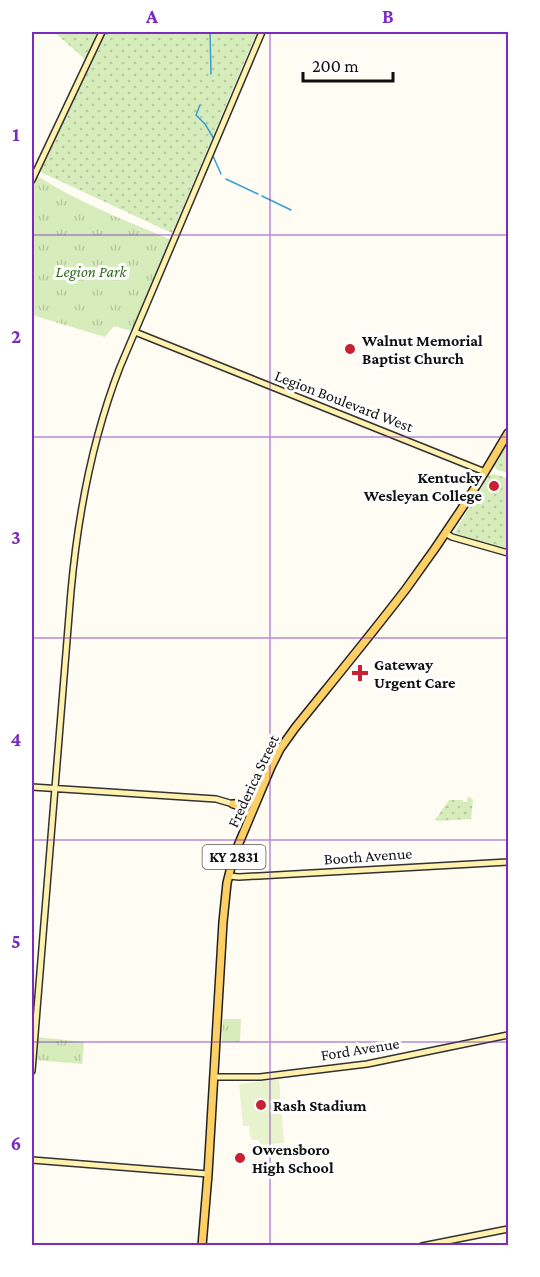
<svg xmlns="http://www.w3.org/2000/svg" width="540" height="1277" font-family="'Crimson Pro',serif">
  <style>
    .grass { fill: url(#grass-dots) }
    .park { fill: url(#park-tufts) }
    .pitch { fill: #e8f3cd }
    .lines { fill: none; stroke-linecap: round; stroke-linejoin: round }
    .stream { stroke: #3a9ed3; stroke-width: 1.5 }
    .secondary-casing { stroke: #323232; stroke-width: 8 }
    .primary-casing { stroke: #212121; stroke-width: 10 }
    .secondary { stroke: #fff2ae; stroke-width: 5 }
    .primary { stroke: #fdd066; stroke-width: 7 }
    .grid { fill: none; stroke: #7b2cbf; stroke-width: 1.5; stroke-opacity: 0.55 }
    .poi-dot { fill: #c72132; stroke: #fff; stroke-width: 2 }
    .labels { text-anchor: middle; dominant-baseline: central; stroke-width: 6; stroke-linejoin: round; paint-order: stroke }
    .shield { fill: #fff; stroke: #585858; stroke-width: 1.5 }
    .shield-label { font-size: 15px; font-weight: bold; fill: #101010 }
    .park-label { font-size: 16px; font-style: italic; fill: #316c1d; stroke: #fff }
    .poi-label { font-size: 16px; font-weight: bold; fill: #101010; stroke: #fff; text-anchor: start }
    .street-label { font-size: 16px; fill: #101010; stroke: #fff }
    .neatline { fill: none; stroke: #7b2cbf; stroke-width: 2 }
    .grid-label { font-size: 20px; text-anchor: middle; font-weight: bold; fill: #7b2cbf }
  </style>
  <defs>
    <pattern id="grass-dots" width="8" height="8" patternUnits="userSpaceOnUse" patternTransform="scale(1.5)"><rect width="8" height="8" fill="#d7ecbb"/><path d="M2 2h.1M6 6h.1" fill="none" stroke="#b8c9a0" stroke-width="1.8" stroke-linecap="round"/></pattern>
    <pattern id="park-tufts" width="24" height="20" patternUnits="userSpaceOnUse" patternTransform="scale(1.5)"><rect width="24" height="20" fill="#d7ecbb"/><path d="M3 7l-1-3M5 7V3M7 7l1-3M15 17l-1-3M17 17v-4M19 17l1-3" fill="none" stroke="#b8c9a0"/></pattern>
  </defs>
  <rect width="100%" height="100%" fill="#fffcf3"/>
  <path class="grass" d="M54 32H257L172 233 36 170 86 60Z
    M508 442V473L497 470 494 466Z
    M493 474 508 478V550L454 533 489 475Z
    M468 796 473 800 471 819 438 821 435 820 449 800H463V802H467Z"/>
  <path class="park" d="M34 174C77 202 127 221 174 241L135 332 114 326 105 337 32 315V180Z
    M224 1019H241L240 1042H222L223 1020Z
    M37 1037 84 1042 82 1064 35 1060Z"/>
  <path class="pitch" d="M279 1079 284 1143 259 1145V1140H252L250 1135 249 1126H243L239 1084Z"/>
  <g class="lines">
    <path class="stream" d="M210 32 211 74
      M107 34 108 32
      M200 105 196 115 205 124 214 139
      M213 156 221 174
      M226 179 258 194
      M262 196 291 210"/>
    <defs>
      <path id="secondary" d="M32 180 102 32
        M135 332 485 472
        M445 533 452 537 508 553
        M32 787 216 799 233 804 251 815
        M229 876 239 877 508 862
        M32 1071 71 591C78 514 92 439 120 367L262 32
        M214 1077H260L367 1064 508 1035
        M32 1160 208 1174
        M422 1246 508 1229"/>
      <path id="primary" d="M233 804C244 803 249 807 255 795
        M202 1246 208 1174 223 922 227 883 234 855 271 767 280 749 295 728C332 682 370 636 406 589 443 539 477 487 508 433"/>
    </defs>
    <use href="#secondary" class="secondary-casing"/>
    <use href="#primary" class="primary-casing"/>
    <use href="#secondary" class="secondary"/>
    <use href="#primary" class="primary"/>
  </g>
  <path class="grid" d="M270 32V1246M32 235H508M32 437H508M32 638H508M32 840H508M32 1042H508"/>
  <g class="poi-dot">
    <circle cx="350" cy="349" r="6"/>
    <circle cx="494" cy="486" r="6"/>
    <path d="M357 664h6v6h6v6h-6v6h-6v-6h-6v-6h6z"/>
    <circle cx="261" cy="1105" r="6"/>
    <circle cx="240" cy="1158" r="6"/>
  </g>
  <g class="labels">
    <rect class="shield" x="202.5" y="845" width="63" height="24" rx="4.5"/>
    <g class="shield-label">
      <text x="234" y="857">KY 2831</text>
    </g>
    <g class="park-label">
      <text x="91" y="271">Legion Park</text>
    </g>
    <g class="poi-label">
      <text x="362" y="340">Walnut Memorial<tspan x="362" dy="18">Baptist Church</tspan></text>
      <text x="482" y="477" text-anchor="end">Kentucky<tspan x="482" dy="18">Wesleyan College</tspan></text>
      <text x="374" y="664">Gateway<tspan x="374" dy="18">Urgent Care</tspan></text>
      <text x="273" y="1105">Rash Stadium</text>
      <text x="252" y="1149">Owensboro<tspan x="252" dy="18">High School</tspan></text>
    </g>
    <g class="street-label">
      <text transform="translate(344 401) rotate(21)">Legion Boulevard West</text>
      <text transform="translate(253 781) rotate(-65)">Frederica Street</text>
      <text transform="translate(368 856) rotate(-4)">Booth Avenue</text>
      <text transform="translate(360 1049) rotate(-9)">Ford Avenue</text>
    </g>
  </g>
  <rect width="540" height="1277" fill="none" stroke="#ffffff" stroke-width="66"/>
  <path d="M303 72v9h90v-9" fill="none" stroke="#101010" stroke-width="3"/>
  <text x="312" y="72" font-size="18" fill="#101010" stroke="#ffffff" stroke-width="4.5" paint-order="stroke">200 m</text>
  <rect x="33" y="33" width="474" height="1211" class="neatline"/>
  <g class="grid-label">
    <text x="152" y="23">A</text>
    <text x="388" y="23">B</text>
    <text x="16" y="141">1</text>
    <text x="16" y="343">2</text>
    <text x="16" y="544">3</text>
    <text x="16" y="746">4</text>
    <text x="16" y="948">5</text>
    <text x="16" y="1150">6</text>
  </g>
</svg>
